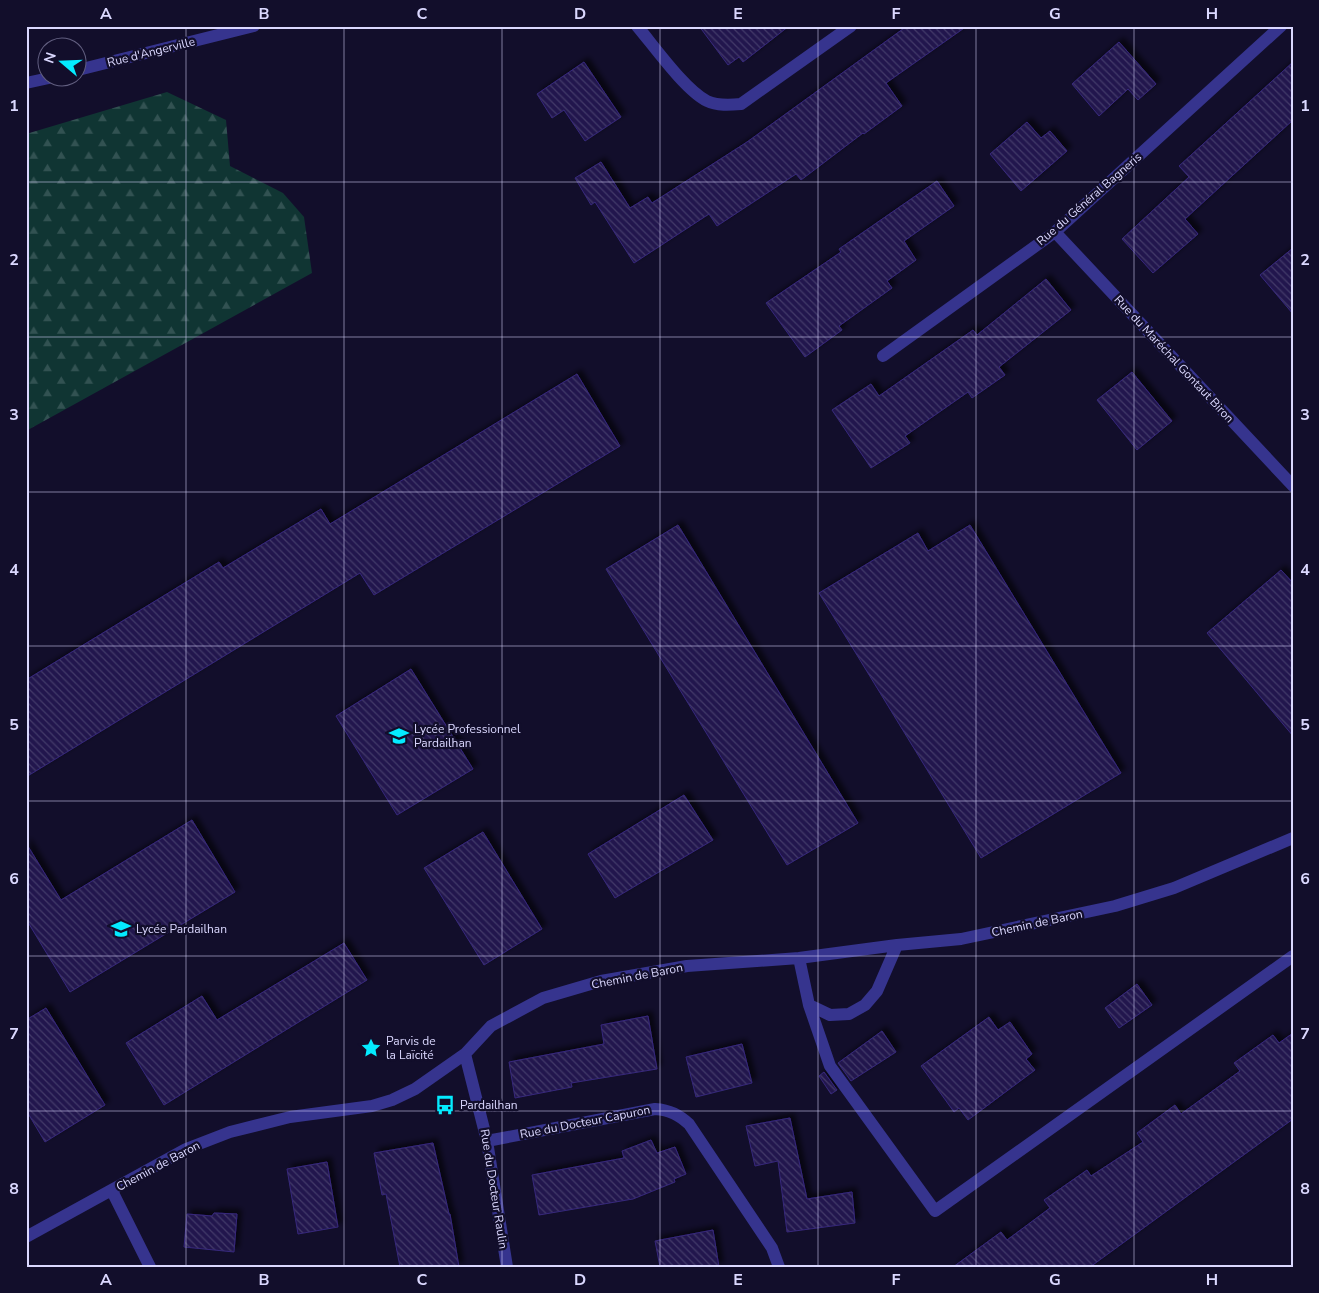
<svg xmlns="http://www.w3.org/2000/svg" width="1319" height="1293" font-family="'Nunito Sans',sans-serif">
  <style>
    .forest { fill: url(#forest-firs) }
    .building { fill: url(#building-back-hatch); stroke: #37287c; filter: url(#shadow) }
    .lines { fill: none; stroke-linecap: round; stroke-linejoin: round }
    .street { stroke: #36348e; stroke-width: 12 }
    .grid { fill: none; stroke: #dbd8ff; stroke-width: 1; stroke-opacity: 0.55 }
    .labels { text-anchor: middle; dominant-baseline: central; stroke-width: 4.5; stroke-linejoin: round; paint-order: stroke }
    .street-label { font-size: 12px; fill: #dbd8ff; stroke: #120e2b }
    .poi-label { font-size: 12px; fill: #dbd8ff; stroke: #120e2b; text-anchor: start }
    .neatline { fill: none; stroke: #dbd8ff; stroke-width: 2 }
    .grid-label { font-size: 16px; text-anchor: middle; font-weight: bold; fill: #dbd8ff }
  </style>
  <defs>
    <pattern id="forest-firs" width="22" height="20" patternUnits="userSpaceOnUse" patternTransform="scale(1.25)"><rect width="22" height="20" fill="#103533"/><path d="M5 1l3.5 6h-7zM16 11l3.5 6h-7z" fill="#325252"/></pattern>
    <pattern id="building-back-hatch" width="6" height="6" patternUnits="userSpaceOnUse" patternTransform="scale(1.25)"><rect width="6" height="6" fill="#22184e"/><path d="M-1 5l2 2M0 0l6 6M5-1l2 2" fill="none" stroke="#423969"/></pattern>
    <filter id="shadow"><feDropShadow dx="4.5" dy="-4.5" stdDeviation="2.5" flood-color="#0009"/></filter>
  </defs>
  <rect width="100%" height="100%" fill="#120e2b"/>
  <path class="forest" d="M167 92 226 120 230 166 283 193 304 217 312 273 26 431V134Z"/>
  <path class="building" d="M699 26H789L743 62 739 57 728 65Z
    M907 26H967L886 83 902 106 864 134 863 133 801 180 796 174 717 226 709 214 634 263 595 202 591 205 575 178 601 162 630 208 648 197 652 203 747 142Z
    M1119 42 1156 84 1138 100 1128 89 1099 116 1072 84Z
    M584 62 621 117 585 141 564 110 552 118 537 94Z
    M1293 62V120L1185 219 1198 234 1153 273 1122 239 1189 177 1179 166Z
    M1027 122 1041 138 1050 131 1067 151 1021 191 990 154Z
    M937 181 954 206 904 241 916 260 887 281 892 288 839 326 842 330 805 357 766 303 841 252 839 249Z
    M1293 248V314L1260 275Z
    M1046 279 1071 310 999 367 1005 375 972 398 968 392 905 436 910 443 871 468 832 410 871 384 879 396 973 330 977 335Z
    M1132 372 1172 421 1137 450 1097 400Z
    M577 374 620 446 374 595 360 573 26 777V680L219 562 223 568 321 509 330 524Z
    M678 525 858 823 787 865 606 569Z
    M970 525 1121 773 981 858 819 593 918 533 928 551Z
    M1281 570 1293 583V736L1207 633Z
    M411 669 473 769 397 815 336 716Z
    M684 795 713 840 615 898 588 854Z
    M192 820 235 892 70 992 26 919V843L61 900Z
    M483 832 542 929 484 965 424 868Z
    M344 943 367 980 164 1105 126 1043 202 996 217 1020Z
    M1137 984 1152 1005 1119 1028 1105 1008Z
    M46 1008 105 1105 45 1142 26 1110V1020Z
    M648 1016 657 1069 571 1083 572 1087 515 1098 509 1062 604 1044 601 1025Z
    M989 1017 998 1030 1010 1022 1032 1054 1026 1059 1035 1070 968 1120 959 1108 954 1112 921 1066Z
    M882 1031 896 1052 851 1081 838 1063Z
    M1293 1033V1119L1090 1267H953L1001 1232 1007 1240 1050 1208 1044 1200 1087 1170 1091 1176 1143 1142 1137 1133 1175 1105 1181 1114 1240 1071 1234 1063 1273 1035 1279 1043Z
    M742 1044 752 1083 696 1097 686 1057Z
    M824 1072 837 1090 831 1094 819 1076Z
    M790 1118 807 1199 852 1192 855 1223 787 1232 778 1161 755 1166 746 1126Z
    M651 1140 657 1153 675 1147 686 1174 674 1179 675 1182 633 1199 539 1215 532 1175 624 1158 622 1151Z
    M433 1143 449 1214H450L459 1267H400L386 1194 382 1195 374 1153Z
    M327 1162 338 1227 298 1234 287 1169Z
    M214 1213 237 1214 234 1252 184 1247 187 1214 212 1216Z
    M713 1230 719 1267H660L655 1241Z"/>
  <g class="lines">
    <path class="street" d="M637 26C654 46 685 90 707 101 717 106 730 105 741 104L851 26
      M78 70 254 26
      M26 83 49 78
      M1055 232 1293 486
      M883 356 1055 232 1281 26
      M799 958 809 1005 830 1066 935 1211 1293 956
      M809 1005 830 1015 849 1014 865 1005 877 991 897 945
      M465 1054 487 1141 507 1267
      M487 1141 655 1109C670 1110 679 1115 689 1124L772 1248 779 1267
      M112 1191 150 1267
      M26 1237 186 1149 230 1132 290 1117 372 1106 392 1100 415 1089 465 1054 491 1026 543 998 601 981 687 966 799 958 897 945 961 939 1115 906 1174 888 1293 838"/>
  </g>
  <path class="grid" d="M186 26V1267M344 26V1267M502 26V1267M660 26V1267M818 26V1267M976 26V1267M1134 26V1267M26 182H1293M26 337H1293M26 492H1293M26 646H1293M26 801H1293M26 956H1293M26 1111H1293"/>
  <defs>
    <symbol id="school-bare" viewBox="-9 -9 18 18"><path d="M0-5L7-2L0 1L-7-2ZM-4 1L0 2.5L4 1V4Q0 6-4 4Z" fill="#04ebff" stroke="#120e2b" stroke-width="2.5" paint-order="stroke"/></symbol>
    <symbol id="sight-bare" viewBox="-9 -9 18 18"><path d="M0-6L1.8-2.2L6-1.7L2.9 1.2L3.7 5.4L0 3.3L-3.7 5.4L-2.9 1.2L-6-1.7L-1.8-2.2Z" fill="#04ebff" stroke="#120e2b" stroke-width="2.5" paint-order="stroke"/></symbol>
    <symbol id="bus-bare" viewBox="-9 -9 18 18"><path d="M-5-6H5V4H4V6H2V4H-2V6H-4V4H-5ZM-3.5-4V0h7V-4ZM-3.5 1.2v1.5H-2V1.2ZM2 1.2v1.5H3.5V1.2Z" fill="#04ebff" stroke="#120e2b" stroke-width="2.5" paint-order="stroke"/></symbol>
  </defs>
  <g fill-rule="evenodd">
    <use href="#school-bare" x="385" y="722" width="28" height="28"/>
    <use href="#school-bare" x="107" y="915" width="28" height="28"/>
    <use href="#sight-bare" x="357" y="1034" width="28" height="28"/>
    <use href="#bus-bare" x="431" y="1091" width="28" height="28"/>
  </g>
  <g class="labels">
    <g class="street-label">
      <text transform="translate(151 52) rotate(-14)">Rue d'Angerville</text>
      <text transform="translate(1089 199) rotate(-41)">Rue du Général Bagneris</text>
      <text transform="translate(1174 359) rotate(47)">Rue du Maréchal Gontaut Biron</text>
      <text transform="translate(1037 923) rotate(-12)">Chemin de Baron</text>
      <text transform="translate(637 976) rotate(-11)">Chemin de Baron</text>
      <text transform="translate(585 1122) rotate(-11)">Rue du Docteur Capuron</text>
      <text transform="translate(158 1166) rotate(-28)">Chemin de Baron</text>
      <text transform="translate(494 1189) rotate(81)">Rue du Docteur Raulin</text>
    </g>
    <g class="poi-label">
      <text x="414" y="729">Lycée Professionnel<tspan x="414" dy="14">Pardailhan</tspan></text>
      <text x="136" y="929">Lycée Pardailhan</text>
      <text x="386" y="1041">Parvis de<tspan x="386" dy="14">la Laïcité</tspan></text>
      <text x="460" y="1105">Pardailhan</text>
    </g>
  </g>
  <rect width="1319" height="1293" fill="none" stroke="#120e2b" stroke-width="55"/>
  <g transform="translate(62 62) rotate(289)"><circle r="24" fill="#120e2b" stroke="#625f80"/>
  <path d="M0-4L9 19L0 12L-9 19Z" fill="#04ebff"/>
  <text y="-8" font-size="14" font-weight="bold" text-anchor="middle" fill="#dbd8ff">N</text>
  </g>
  <rect x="28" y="28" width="1264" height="1238" class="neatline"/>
  <g class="grid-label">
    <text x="106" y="19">A</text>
    <text x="264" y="19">B</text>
    <text x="422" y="19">C</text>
    <text x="580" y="19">D</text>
    <text x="738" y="19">E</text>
    <text x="896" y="19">F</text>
    <text x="1055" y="19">G</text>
    <text x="1212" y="19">H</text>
    <text x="14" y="111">1</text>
    <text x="1305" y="111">1</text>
    <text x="14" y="265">2</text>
    <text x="1305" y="265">2</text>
    <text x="14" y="420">3</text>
    <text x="1305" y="420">3</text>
    <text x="14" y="575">4</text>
    <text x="1305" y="575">4</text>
    <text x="14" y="730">5</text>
    <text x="1305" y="730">5</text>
    <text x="14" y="884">6</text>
    <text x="1305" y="884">6</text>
    <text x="14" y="1039">7</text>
    <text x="1305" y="1039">7</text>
    <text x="14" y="1194">8</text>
    <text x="1305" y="1194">8</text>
    <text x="106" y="1285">A</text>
    <text x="264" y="1285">B</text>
    <text x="422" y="1285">C</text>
    <text x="580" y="1285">D</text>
    <text x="738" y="1285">E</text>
    <text x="896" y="1285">F</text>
    <text x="1055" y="1285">G</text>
    <text x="1212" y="1285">H</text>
  </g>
</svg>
